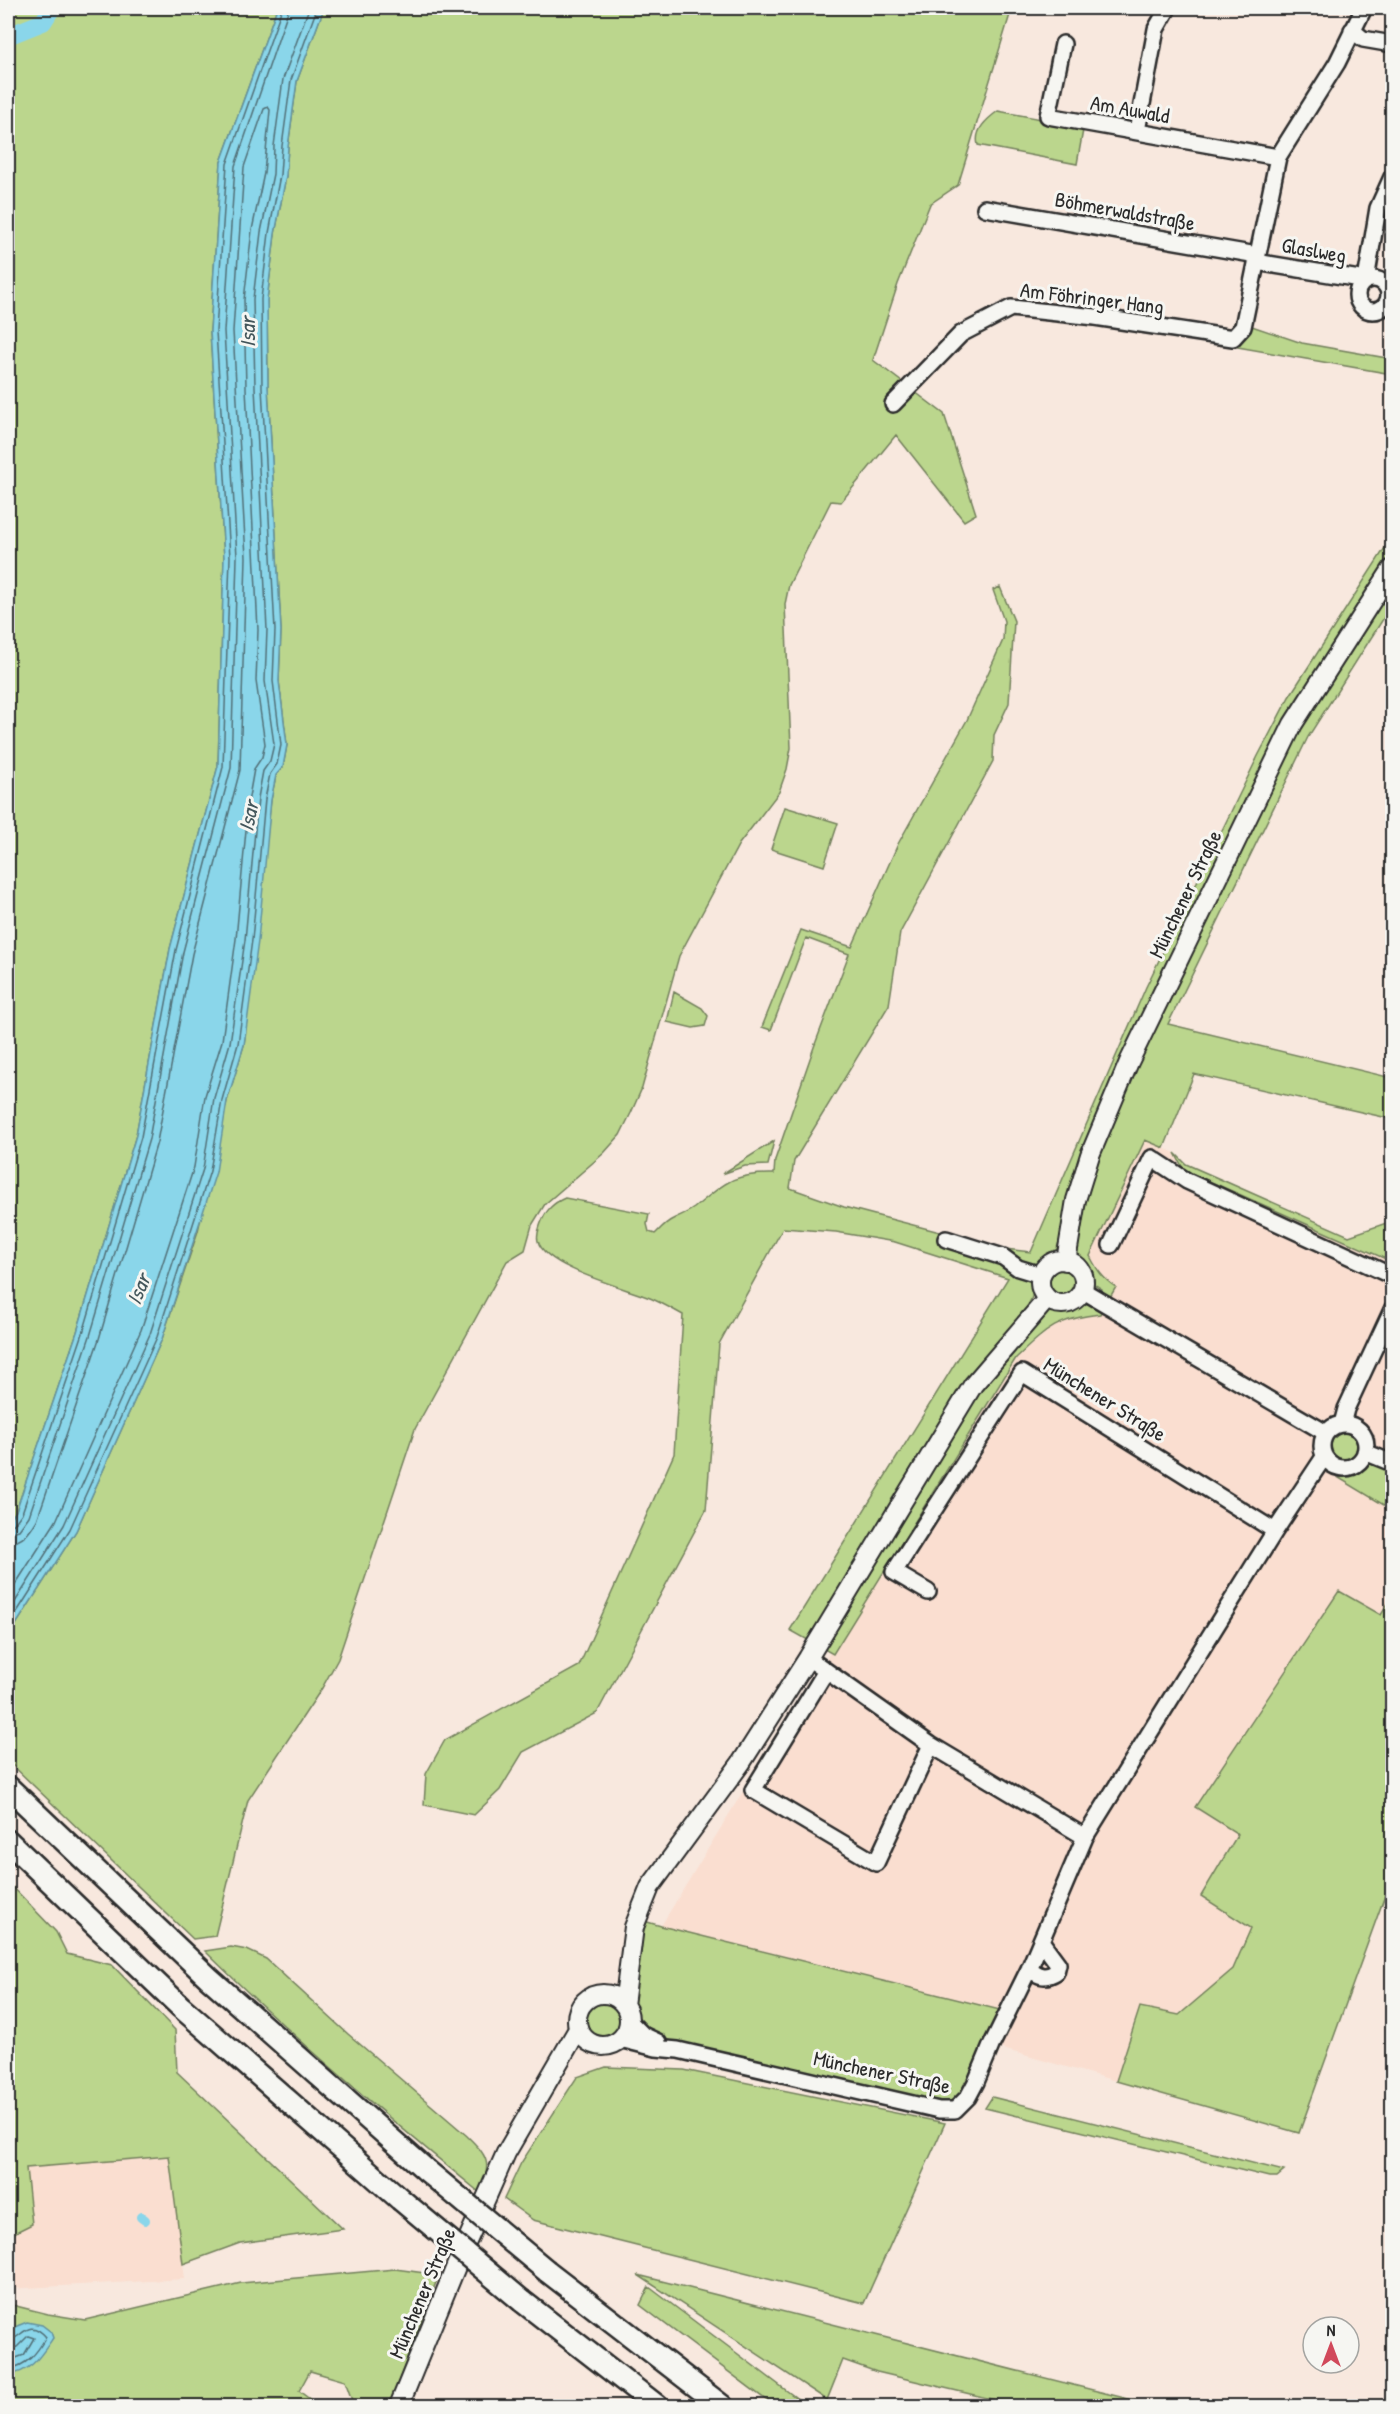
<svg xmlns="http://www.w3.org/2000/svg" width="1400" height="2414" font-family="'Patrick Hand',sans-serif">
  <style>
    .built { fill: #faded0 }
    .green { fill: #bbd68d; stroke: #73805c; stroke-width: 1.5; fill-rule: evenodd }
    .water { fill: #8ad6ea; stroke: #64929e; stroke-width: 1.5 }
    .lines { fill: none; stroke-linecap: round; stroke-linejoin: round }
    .shore { stroke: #516f77; stroke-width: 1.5 }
    .stream { stroke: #64929e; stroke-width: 3 }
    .canal { stroke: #8ad6ea; stroke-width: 10 }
    .river { stroke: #8ad6ea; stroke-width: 18 }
    .minor-casing { stroke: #2b2b2b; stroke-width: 20 }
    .major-casing { stroke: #2b2b2b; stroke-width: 22 }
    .highway-casing { stroke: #2b2b2b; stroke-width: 26 }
    .minor { stroke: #f6f6f2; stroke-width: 15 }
    .major { stroke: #f6f6f2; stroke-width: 18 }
    .highway { stroke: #f6f6f2; stroke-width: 21 }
    .highway-bridge-casing { stroke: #2b2b2b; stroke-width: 26; stroke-linecap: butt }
    .highway-bridge { stroke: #f6f6f2; stroke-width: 21 }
    .labels { text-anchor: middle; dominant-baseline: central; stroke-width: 6; stroke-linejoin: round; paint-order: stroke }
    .street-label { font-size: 21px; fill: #2b2b2b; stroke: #f6f6f2 }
    .water-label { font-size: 22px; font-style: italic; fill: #43565b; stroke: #f6f6f2 }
  </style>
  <rect width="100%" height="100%" fill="#f8e8de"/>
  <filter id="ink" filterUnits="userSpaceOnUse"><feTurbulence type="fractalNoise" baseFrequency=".0167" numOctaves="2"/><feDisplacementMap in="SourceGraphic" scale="12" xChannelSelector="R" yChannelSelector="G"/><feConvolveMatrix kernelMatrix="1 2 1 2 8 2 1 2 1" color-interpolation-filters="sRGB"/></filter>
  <g filter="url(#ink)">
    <path class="built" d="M1145 1140 1175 1153 1186 1170 1386 1255 1392 1240V1346L1388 1357 1392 1358V1876L1299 2133 985 2044 1000 2010 661 1926 756 1770 1016 1358 1055 1325 1081 1316 1100 1314 1116 1287 1106 1281 1090 1257Z
      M170 2155 185 2279 8 2289V2236L32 2224 25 2168Z"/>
    <path class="green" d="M8 8H277L221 162 210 331 224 557 218 766 170 949 136 1135 77 1332 16 1511 8 1523Z
      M324 8H1012L958 185 930 204 898 284 873 360 944 414 976 514 964 521 896 435 841 502 831 501 789 585 785 604 791 748 787 769 779 792 739 844 679 956 642 1088 631 1113 620 1135 604 1153 545 1204 532 1225 525 1250 507 1261 415 1429 338 1659 322 1688 248 1800 215 1936 193 1939 8 1761V1637L76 1531 162 1339 198 1231 227 1101 244 1045 271 800 276 775 283 767 287 745 279 681 281 630 268 387 267 300 275 234 286 176 288 147 297 81Z
      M998 111 1041 119 1044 123 1083 130 1077 164 978 145C974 130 987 119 998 111Z
      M1095 322 1230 334 1233 323 1249 325 1302 343 1392 359V374Z
      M1392 537V605L1308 737 1168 1024 1392 1078V1119L1194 1074 1164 1148 1145 1140 1090 1256C1097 1270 1103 1279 1116 1287L1100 1314C1056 1319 1047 1329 1016 1358L833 1654 790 1630 1008 1278 895 1242 836 1232 783 1228 719 1344 706 1510 597 1713 523 1752 500 1790 474 1815 424 1805 426 1774 445 1740 579 1666 674 1454 683 1315C672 1309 662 1303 650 1298 626 1288 545 1268 538 1241 536 1235 539 1229 541 1223 546 1210 553 1203 565 1198L649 1214 647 1224 649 1232 655 1234C660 1229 666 1222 673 1219 680 1215 687 1213 694 1208 725 1183 732 1173 774 1174L775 1160 814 1047 849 954 806 938 771 1030 762 1027 801 930 852 947 898 844 967 720 1003 640 1004 621 993 590 1000 587 1014 621 1009 703 994 735 993 761 900 933 889 1005 794 1161 790 1188 844 1207 1005 1249 1031 1252 1146 987 1258 756 1289 697ZM1061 1236 1076 1239 1077 1258 1086 1272 1089 1281 1102 1289 1096 1305 1079 1303 1064 1309 1049 1310 1036 1321 1024 1312C1031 1300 1036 1293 1032 1280L1045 1259 1055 1254Z
      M785 807 838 823 824 866 771 849Z
      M674 992 702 1008 708 1016 705 1026 693 1028 667 1022Z
      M774 1141 768 1165 745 1166 722 1174Z
      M1175 1153 1186 1164 1349 1236 1392 1221V1250L1388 1260 1184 1170Z
      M1046 1282a16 16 0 1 1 32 0a16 16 0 1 1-32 0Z
      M1331 1446a13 13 0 1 1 26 0a13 13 0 1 1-26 0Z
      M1370 1461 1392 1468V1510L1339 1478 1360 1472Z
      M1339 1591 1381 1615 1392 1597V1876L1299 2133 1116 2081 1140 2007 1179 2015 1233 1969 1251 1928 1201 1896 1238 1834 1195 1807Z
      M8 1882 56 1932 67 1954 112 1965 175 2030 177 2072 343 2229 240 2243 183 2264 169 2156 26 2168 32 2224 8 2236Z
      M644 1921 661 1926 1000 2010 966 2091 954 2100 937 2103 915 2100 665 2041 637 2022 628 1999Z
      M231 1947 247 1950 266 1959 348 2034 466 2135C488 2156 493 2164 479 2192 385 2115 292 2037 205 1951Z
      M584 2019a19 19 0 1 1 38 0a19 19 0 1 1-38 0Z
      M606 2067 684 2070 945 2123 864 2303 533 2220 504 2199 521 2163 577 2077Z
      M992 2097 1284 2171 1277 2177H1269L985 2108Z
      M395 2269 425 2273 438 2277 389 2406H354L345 2381 310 2371 299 2391 319 2406H8V2304L48 2314 85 2320 241 2283Z
      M638 2275 1156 2406H1021L877 2372 843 2360 827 2400Z
      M649 2287 807 2406H774L640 2305Z"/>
    <path class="water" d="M277 8H324L297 81 288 147 286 176 275 234 267 300 268 387 281 630 279 681 287 745 283 767 276 775 271 800 258 941 244 1045 227 1101 216 1172 162 1339 76 1531 8 1637V1523L16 1511 77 1332 136 1135 170 949 218 766 224 557 210 331 221 162Z
      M27 2322 42 2325 51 2332 53 2338C40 2357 31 2372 8 2375V2336L17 2326Z"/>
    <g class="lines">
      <path class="shore" d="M8 1526 14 1524 22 1513 83 1333 141 1137 176 950 223 767 230 557 216 331 227 164 282 8
        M8 1533 19 1530 29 1516 90 1336 149 1139 183 952 231 768 237 557 224 331 235 166 289 8
        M8 1543C23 1542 30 1532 37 1520L99 1339 157 1142 192 954 240 770 246 557 233 331 244 167 264 109 268 107 270 110 264 173 252 230 244 300 246 388 258 630 256 681 265 744 262 757 254 769 249 797 236 939 222 1041 205 1096 194 1167 141 1330 56 1521 8 1596
        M8 1613 64 1525 150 1334 203 1169 214 1098 230 1043 245 940 258 798 263 771 270 761 274 744 265 681 267 630 255 387 253 299 261 232 273 174 274 146 283 79 309 8
        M8 1626 70 1529 157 1337 210 1171 222 1100 238 1044 252 940 265 799 270 774 277 764 281 745 273 681 275 630 262 387 261 299 269 233 280 175 282 146 291 80 317 8
        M8 2341C22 2339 28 2316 46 2337 37 2353 27 2366 8 2369
        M8 2349 17 2347 28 2336 34 2338 24 2355 8 2361"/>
      <path class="stream" d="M981 8 996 10"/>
      <path class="canal" d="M141 2217 145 2220"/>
      <path class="river" d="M8 36 43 22 52 8"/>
      <defs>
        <path id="minor" d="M1352 30 1363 39 1392 44
          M1063 44 1048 116 1278 157
          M1137 131 1156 29 1168 8
          M985 208 1257 255
          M1256 262 1366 280 1378 208 1392 177
          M1357 295a16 16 0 1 1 32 0a16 16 0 1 1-32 0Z
          M893 404 961 334 1011 308 1095 317 1233 338 1243 327 1278 157 1337 63 1364 8
          M946 1239 1003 1257 1018 1268 1041 1275
          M1111 1245 1152 1158 1187 1181 1392 1276
          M1082 1290 1326 1433
          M1342 1424 1346 1409 1392 1310
          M1322 1446a22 22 0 1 1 44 0a22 22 0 1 1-44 0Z
          M1365 1452 1392 1463
          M928 1592 894 1572 1022 1373 1275 1531
          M808 1658 931 1745 1085 1837
          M826 1671 753 1790 876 1863 931 1745
          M1029 1969C1039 1976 1045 1979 1056 1972L1058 1964 1041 1941
          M629 2021 643 2035 658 2042
          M620 2039 656 2048 678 2050 939 2110H955L968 2097 976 2082 991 2046 1029 1969 1085 1837 1275 1531 1324 1457"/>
        <path id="major" d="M1040 1282a22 22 0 1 1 44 0a22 22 0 1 1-44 0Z
          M1066 1261 1076 1200 1090 1155 1129 1062 1293 724 1392 569
          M577 2020a26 26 0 1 1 52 0a26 26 0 1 1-52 0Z
          M624 2005 634 1927 650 1887 741 1763 808 1658 973 1385 1047 1299
          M399 2406 457 2264 506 2153 578 2029"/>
        <path id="highway" d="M8 1787 209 1978 426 2170
          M8 1841 181 2007 400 2199
          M547 2271 722 2406
          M522 2301 657 2406"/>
      </defs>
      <use href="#minor" class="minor-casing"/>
      <use href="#major" class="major-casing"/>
      <use href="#highway" class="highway-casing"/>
      <use href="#minor" class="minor"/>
      <use href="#major" class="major"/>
      <use href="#highway" class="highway"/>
      <defs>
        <path id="highway-bridge" d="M426 2170 547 2271
          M400 2199 522 2301"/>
      </defs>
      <use href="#highway-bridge" class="highway-bridge-casing"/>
      <use href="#highway-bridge" class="highway-bridge"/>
    </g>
  </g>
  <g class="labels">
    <g class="street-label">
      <text transform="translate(1130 109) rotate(10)">Am Auwald</text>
      <text transform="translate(1125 211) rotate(10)">Böhmerwaldstraße</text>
      <text transform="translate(1314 250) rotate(10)">Glaslweg</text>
      <text transform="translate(1092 298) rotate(7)">Am Föhringer Hang</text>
      <text transform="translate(1185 894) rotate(-64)">Münchener Straße</text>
      <text transform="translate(1105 1399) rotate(32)">Münchener Straße</text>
      <text transform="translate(882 2072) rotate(12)">Münchener Straße</text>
      <text transform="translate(422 2293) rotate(-67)">Münchener Straße</text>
    </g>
    <g class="water-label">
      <text transform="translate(247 332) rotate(-91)">Isar</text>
      <text transform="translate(248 816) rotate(-79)">Isar</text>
      <text transform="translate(138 1289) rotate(-68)">Isar</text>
    </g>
  </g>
  <rect width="1400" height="2414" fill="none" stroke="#f6f6f2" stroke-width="30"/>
  <rect x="15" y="15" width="1370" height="2384" fill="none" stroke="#2b2b2b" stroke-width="2" filter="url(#ink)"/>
  <g transform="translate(1331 2345)"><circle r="28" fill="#f6f6f2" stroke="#a5a5a2" stroke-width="1.5"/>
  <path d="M0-4.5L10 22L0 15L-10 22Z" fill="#d1495b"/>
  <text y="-9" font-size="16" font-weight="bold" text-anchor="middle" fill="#2b2b2b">N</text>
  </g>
</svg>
